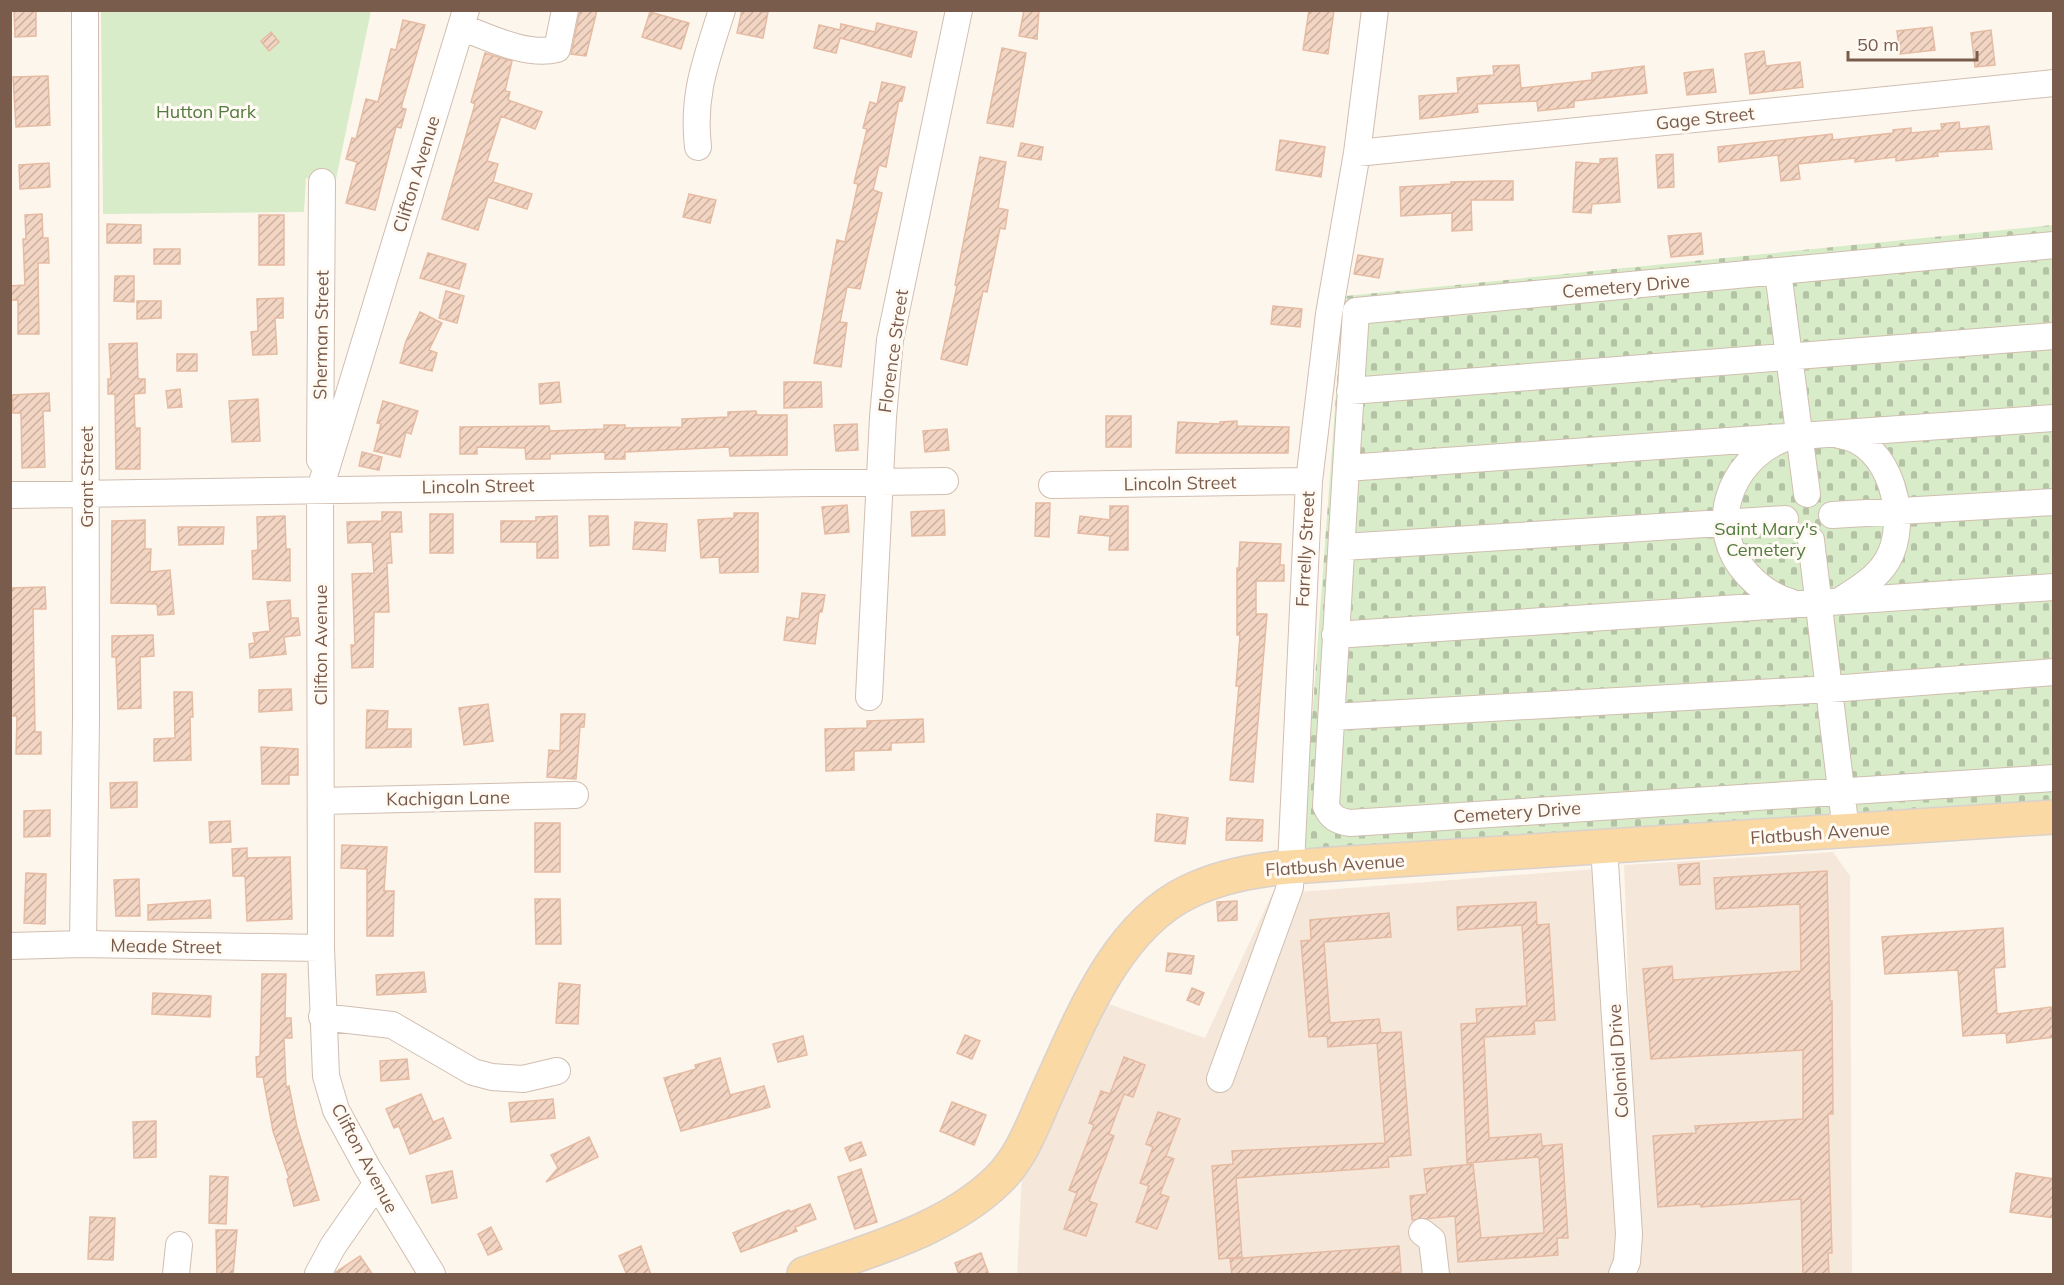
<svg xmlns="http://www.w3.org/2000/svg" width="2064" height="1285" font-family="Mulish,sans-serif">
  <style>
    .residential { fill: #f5e8da }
    .green { fill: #d8ecc9 }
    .cemetery { fill: url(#cemetery-stones) }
    .building { fill: url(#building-hatch); stroke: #e6bba3; stroke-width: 1.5 }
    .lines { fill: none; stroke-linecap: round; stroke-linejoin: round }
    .minor-casing { stroke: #d1beb0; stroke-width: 28 }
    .major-casing { stroke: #dad1cd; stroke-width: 36 }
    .minor { stroke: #fff; stroke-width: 26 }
    .major { stroke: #fbd9a5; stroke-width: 33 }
    .labels { text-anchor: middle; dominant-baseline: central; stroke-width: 6; stroke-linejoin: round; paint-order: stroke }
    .park-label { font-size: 18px; fill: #537a41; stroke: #fffaf3 }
    .street-label { font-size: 18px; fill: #7a5c4d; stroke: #fffaf3 }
  </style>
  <defs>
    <pattern id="cemetery-stones" width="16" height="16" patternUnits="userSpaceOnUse" patternTransform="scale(1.5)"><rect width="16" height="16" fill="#d8ecc9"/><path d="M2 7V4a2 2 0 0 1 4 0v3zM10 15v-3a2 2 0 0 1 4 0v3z" fill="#b4c2a5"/></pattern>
    <pattern id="building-hatch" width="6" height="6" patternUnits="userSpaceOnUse" patternTransform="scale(1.5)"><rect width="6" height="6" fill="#f3d5c3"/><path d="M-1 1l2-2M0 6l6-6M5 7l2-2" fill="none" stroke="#cab0a1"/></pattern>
  </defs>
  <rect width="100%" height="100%" fill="#fdf6ec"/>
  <path class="residential" d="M1833 852 1850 876 1852 1274H1639L1624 865Z
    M1595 869 1618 1244 1610 1274H1017L1022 1175 1103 1002 1205 1038 1272 894Z"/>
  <path class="green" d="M101 11H371L336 179 306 178 304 212 103 214Z"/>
  <path class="cemetery" d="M2053 225V803L1309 852 1303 842 1339 354 1346 296Z"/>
  <path class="building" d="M14 10H36V36L15 37Z
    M580 10H597L586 56 571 54Z
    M742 10 768 12 763 38 737 33Z
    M1024 10H1039L1037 39 1019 36Z
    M1309 10H1334L1328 54 1303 50Z
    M650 12 689 23 681 49 642 37Z
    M403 20 425 25 401 108 406 109 401 128 396 127 375 210 346 203 357 162 346 159 352 138 356 139 366 99 378 102 391 49 396 50Z
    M877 23 917 32 911 57 840 38 836 53 814 48 819 25 840 30 841 24 875 32Z
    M1932 27 1935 50 1900 54 1897 31Z
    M1991 30 1995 65 1975 67 1971 33Z
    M271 32 279 42 269 51 261 41Z
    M1002 48 1026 53 1013 127 987 123Z
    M1764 51 1766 66 1800 62 1803 87 1750 94 1745 54Z
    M485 53 512 61 505 91 510 92 508 100 542 112 535 129 501 116 487 161 498 164 493 182 532 194 527 209 488 197 478 230 442 219 475 104 471 102Z
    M1519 65 1521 88 1592 80V73L1644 66 1647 93 1574 101V107L1538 111 1537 101 1477 104 1478 112 1420 119 1419 96 1458 93 1457 78 1494 75 1493 66Z
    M1713 69 1716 92 1687 95 1684 73Z
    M48 76 50 125 16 127 13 77Z
    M882 82 905 87 902 101 899 100 886 167 879 165 873 190 882 193 860 289 847 287 840 322 847 323 841 367 814 363 837 240 845 242 853 207 858 184 854 183 867 129 863 128 870 102 877 104Z
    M1959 122 1960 129 1989 126 1992 149 1937 152 1938 156 1896 161V157L1855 162V158L1798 164 1800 179 1781 181 1778 155 1719 162 1718 147 1832 134 1833 140 1893 133V130L1911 128V133L1942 130 1941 124Z
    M1280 140 1325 147 1321 177 1276 170Z
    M1021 143 1043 147 1041 160 1018 156Z
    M1673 154 1674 187 1658 188 1656 155Z
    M980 157 1006 162 998 208 1008 210 1005 229 1000 228 987 292 983 291 967 365 941 359 957 286 955 285Z
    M1617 158 1620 202 1592 204 1591 213 1573 212 1576 162 1600 164V159Z
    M49 163 50 187 20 189 19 165Z
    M1493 181H1513V200H1471L1472 230 1452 231V213L1401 216 1400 187 1451 184V182Z
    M689 194 716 200 710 223 683 217Z
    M42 214 43 238H48L49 263H38L39 334H18V300H11V286L25 285 23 239H26L25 215Z
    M259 215H284V265H259Z
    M107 224 141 225V243H107Z
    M1701 233 1703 254 1671 257 1668 236Z
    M154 249H180V264H154Z
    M428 253 466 264 459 289 420 278Z
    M1358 255 1383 259 1379 278 1354 274Z
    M115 276H134V302L114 301Z
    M446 291 464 296 457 323 439 318Z
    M283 298V318H275L277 354 253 355 251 332 258 331 257 299Z
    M137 301H161V318L137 319Z
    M1273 306 1302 309 1300 327 1271 324Z
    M420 312 442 323 429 350 437 353 432 371 400 363 406 341Z
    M137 343 138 379H145V393L134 394 135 428H140V469H116L115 394H108V379H111L109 344Z
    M177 354H197V371H177Z
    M559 382 561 402 540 404 539 384Z
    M784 382H821L822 407 784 408Z
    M180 389 182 407 168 408 166 391Z
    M49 393 50 411H43L45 467 22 468 21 413H13L12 395Z
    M258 399 260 441 232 442 229 401Z
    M383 401 418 411 411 434 406 432 400 457 374 451 381 424 377 423Z
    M756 411 757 415H787V455L730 456 729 447 625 452V459H605V452L550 454V459H526L525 448 477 447V454H460V427L549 426 550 431 604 429V425H625V428L682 427V419L728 417V412Z
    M1106 416H1131V447H1106Z
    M1237 421V426L1289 427 1288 453H1176L1178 422 1220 424V422Z
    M857 424 858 450 836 451 834 425Z
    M947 429 949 450 925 452 923 431Z
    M362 452 382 457 379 470 359 466Z
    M1036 503H1050L1049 537 1035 536Z
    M847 505 849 532 825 534 822 507Z
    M1110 506H1128V550H1109L1110 536 1078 533 1080 516 1110 520Z
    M944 510 945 535 912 536 911 512Z
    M382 512H401L402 532H390L392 563H387L389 612H374L373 667 352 668 351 645H355L352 574 374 573 372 542 348 543 347 522 382 521Z
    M734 513H758V572L720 573 719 557 701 558 698 520 734 518Z
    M430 514H453V553H430Z
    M285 516 286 549H290V581L253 579 252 551 258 550 257 517Z
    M557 516 558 558H537V542H501V521H536V517Z
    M589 516H608L609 545 590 546Z
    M145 520V549H151L150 572 170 570 174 614 158 615 157 604 111 603 112 521Z
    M635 522 667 524 665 551 633 549Z
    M178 527H224L223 544 179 545Z
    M1240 542 1281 544 1280 565H1284V581H1256V614H1267L1253 782 1230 780 1239 686H1236L1240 635H1237V568H1239Z
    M45 587 46 609H33L35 732H41V754H16L17 716H10V588Z
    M802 593 825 595 822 612H819L815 644 784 640 787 617 799 619Z
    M290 600 291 618H298L300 635 284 637 286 654 250 658 249 644 255 643 253 633 270 631 267 602Z
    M153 635 154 656 140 657 141 708 118 709 116 657H112V636Z
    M291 689 292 710 259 712V690Z
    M174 692H192L193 717H190L191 760 154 761V739L175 738Z
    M488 704 493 741 464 745 459 708Z
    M367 710 388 711 387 729H411V747L366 748Z
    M561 714H585L584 727H580L576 779 547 777 549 750 560 751Z
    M923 719 924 742 891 743V750L854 751V770L826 771 825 729 867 728V721Z
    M261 747 298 749V775H289V784H262Z
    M137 782V807L111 808 110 783Z
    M50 810V836L24 837V811Z
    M1157 814 1188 818 1185 844 1155 841Z
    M1227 818 1263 820 1262 841 1226 840Z
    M230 821 231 842 210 843 209 822Z
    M535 823H560V872H535Z
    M342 845 387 847 384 891H394L393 936H367V869L341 868Z
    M247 848V858L290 857 292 919 247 921 245 876H233L232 849Z
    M1699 863 1700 884 1680 885 1678 865Z
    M1827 871 1830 1001H1832L1833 1114H1828L1832 1253H1828L1829 1275H1803L1801 1199 1701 1207 1700 1204 1658 1207 1653 1136 1696 1133 1695 1126 1803 1119V1050L1651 1059 1643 969 1672 966 1673 980 1801 971 1800 904 1716 909 1714 878Z
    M26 873 46 874 45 924 24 923Z
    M139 879 140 916H116L114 880Z
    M535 899H560L561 944H536Z
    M210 900 211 918 148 920V905Z
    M1237 901V920L1218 921 1217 902Z
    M1536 902 1537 925 1549 924 1555 1020 1534 1021 1535 1034 1484 1037 1489 1138 1541 1134 1542 1146 1562 1144 1568 1238H1557L1558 1255 1458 1262 1455 1216 1412 1220 1410 1196 1427 1194 1424 1169 1473 1164 1481 1238 1544 1233 1539 1157 1467 1163 1461 1024 1477 1023 1476 1009 1527 1006 1522 925 1458 930 1457 907Z
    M1389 913 1391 937 1324 942 1330 1023 1379 1019 1381 1033 1401 1032 1411 1155 1388 1157 1389 1167 1236 1178 1242 1257 1219 1259 1212 1166 1233 1164 1232 1151 1385 1143 1377 1043 1328 1047 1327 1036 1309 1037 1301 941 1311 940 1310 920Z
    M2003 928 2005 967 1994 968 1997 1014 2051 1007 2054 1037 2007 1043 2006 1033 1963 1036 1958 970 1885 974 1882 937Z
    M1168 953 1194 956 1191 974 1166 971Z
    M424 972 426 992 377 995 376 975Z
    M262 974H286L285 1018H291L292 1038H284L286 1087 289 1086 297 1127 319 1200 294 1206 287 1179 289 1178 273 1131 263 1077H257L256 1057 260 1056Z
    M559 983 580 985 578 1024 556 1023Z
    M1192 988 1204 993 1199 1005 1187 1000Z
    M153 993 211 996 210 1017 152 1014Z
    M965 1035 980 1041 972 1059 957 1053Z
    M803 1036 807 1055 778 1062 773 1044Z
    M1124 1057 1145 1065 1133 1097 1124 1094 1109 1134 1114 1136 1089 1201 1097 1204 1086 1236 1064 1229 1077 1193 1069 1190 1094 1125 1089 1123 1101 1091 1110 1094Z
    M720 1058 730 1095 764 1086 770 1107 681 1131 664 1078 696 1069 695 1065Z
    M407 1059 409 1079 381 1081 380 1061Z
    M421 1094 433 1122 443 1118 451 1138 410 1154 399 1126 394 1128 386 1109Z
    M553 1099 555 1118 511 1122 509 1103Z
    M952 1102 986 1115 974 1145 940 1131Z
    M1158 1112 1180 1119 1166 1156 1174 1159 1160 1194 1169 1197 1157 1229 1136 1222 1149 1186 1140 1183 1153 1147 1146 1144Z
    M156 1121V1157L134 1158 133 1122Z
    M589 1137 598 1157 546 1182 558 1168 551 1155Z
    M861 1142 866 1155 850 1161 845 1148Z
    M861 1169 877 1222 855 1229 838 1177Z
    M452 1171 457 1198 432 1203 426 1176Z
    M2016 1173 2054 1179V1218L2010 1212Z
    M210 1176 228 1177 226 1224 209 1223Z
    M810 1204 816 1219 795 1227 797 1231 741 1252 733 1233 789 1210 790 1212Z
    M90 1217 115 1218 113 1260 88 1259Z
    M491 1227 502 1249 488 1255 478 1234Z
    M216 1230H237L233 1275H217Z
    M641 1246 651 1275H627L619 1256Z
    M1399 1246 1401 1272 1366 1275H1232L1230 1259Z
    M981 1253 989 1275H959L955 1263Z
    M360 1256 373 1275H335L336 1272Z"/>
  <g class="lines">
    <defs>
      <path id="minor" d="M461 27C488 37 527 57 557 49L565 10
        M698 147C692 94 706 61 722 10
        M1357 153 2054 83
        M2054 245 1356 311 1346 468 2054 418
        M1778 272 1807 494
        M1350 391 2054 336
        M1839 435C1891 441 1911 521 1887 561 1877 578 1857 590 1841 600
        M1783 439C1728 461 1705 530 1748 575 1760 588 1773 597 1790 602
        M320 460 322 182
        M1346 468 1326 806C1331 818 1338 821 1350 823L2054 778
        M1052 485 1309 481
        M10 495 945 481
        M1832 515 2054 502
        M1811 540 1846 831
        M1343 547 1785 519
        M1335 635 2054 587
        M869 697 883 417 890 340 959 10
        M1332 717 1830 689 2054 672
        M321 801 575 795
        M1604 847 1629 1234 1627 1262 1622 1274
        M83 944 86 720 85 10
        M10 946 83 944 321 948
        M322 1017 392 1025 473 1072 492 1077 523 1079 557 1071
        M1220 1079 1290 887 1309 481 1329 314 1357 153 1375 10
        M1422 1232 1432 1240 1436 1274
        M176 1274 179 1245
        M318 1274 333 1246 377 1183
        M432 1274 367 1167 336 1110 326 1076 321 948 320 489 466 10"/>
      <path id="major" d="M804 1274C869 1250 947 1230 998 1180 1022 1157 1034 1122 1047 1093 1079 1024 1115 927 1188 892 1220 876 1254 870 1289 867L2054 817"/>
    </defs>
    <use href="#minor" class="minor-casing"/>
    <use href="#major" class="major-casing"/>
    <use href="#minor" class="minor"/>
    <use href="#major" class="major"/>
  </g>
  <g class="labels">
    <g class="park-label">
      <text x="206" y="111">Hutton Park</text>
      <text x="1766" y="528">Saint Mary's<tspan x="1766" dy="21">Cemetery</tspan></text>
    </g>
    <g class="street-label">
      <text transform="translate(1705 118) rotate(-6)">Gage Street</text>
      <text transform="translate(416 174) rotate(-73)">Clifton Avenue</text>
      <text transform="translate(1626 286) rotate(-5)">Cemetery Drive</text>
      <text transform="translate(321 335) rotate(-89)">Sherman Street</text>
      <text transform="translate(893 351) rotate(-82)">Florence Street</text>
      <text transform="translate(86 477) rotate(-90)">Grant Street</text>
      <text transform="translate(1180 483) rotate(-1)">Lincoln Street</text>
      <text transform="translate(478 486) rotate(-1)">Lincoln Street</text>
      <text transform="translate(1305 549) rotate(-87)">Farrelly Street</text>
      <text transform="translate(320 645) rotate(-90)">Clifton Avenue</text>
      <text transform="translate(448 798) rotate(-1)">Kachigan Lane</text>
      <text transform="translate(1517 812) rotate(-4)">Cemetery Drive</text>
      <text transform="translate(1820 833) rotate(-4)">Flatbush Avenue</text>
      <text transform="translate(1335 865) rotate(-4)">Flatbush Avenue</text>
      <text transform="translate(166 946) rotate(1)">Meade Street</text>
      <text transform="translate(1618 1061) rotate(-94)">Colonial Drive</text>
      <text transform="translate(365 1158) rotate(62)">Clifton Avenue</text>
    </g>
  </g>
  <rect width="2064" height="1285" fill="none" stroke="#7a5c4d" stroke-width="24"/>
  <path d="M1848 51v9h129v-9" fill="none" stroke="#7a5c4d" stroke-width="3"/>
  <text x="1857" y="51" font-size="18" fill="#7a5c4d" stroke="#fffaf3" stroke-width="4.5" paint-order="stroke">50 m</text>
</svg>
